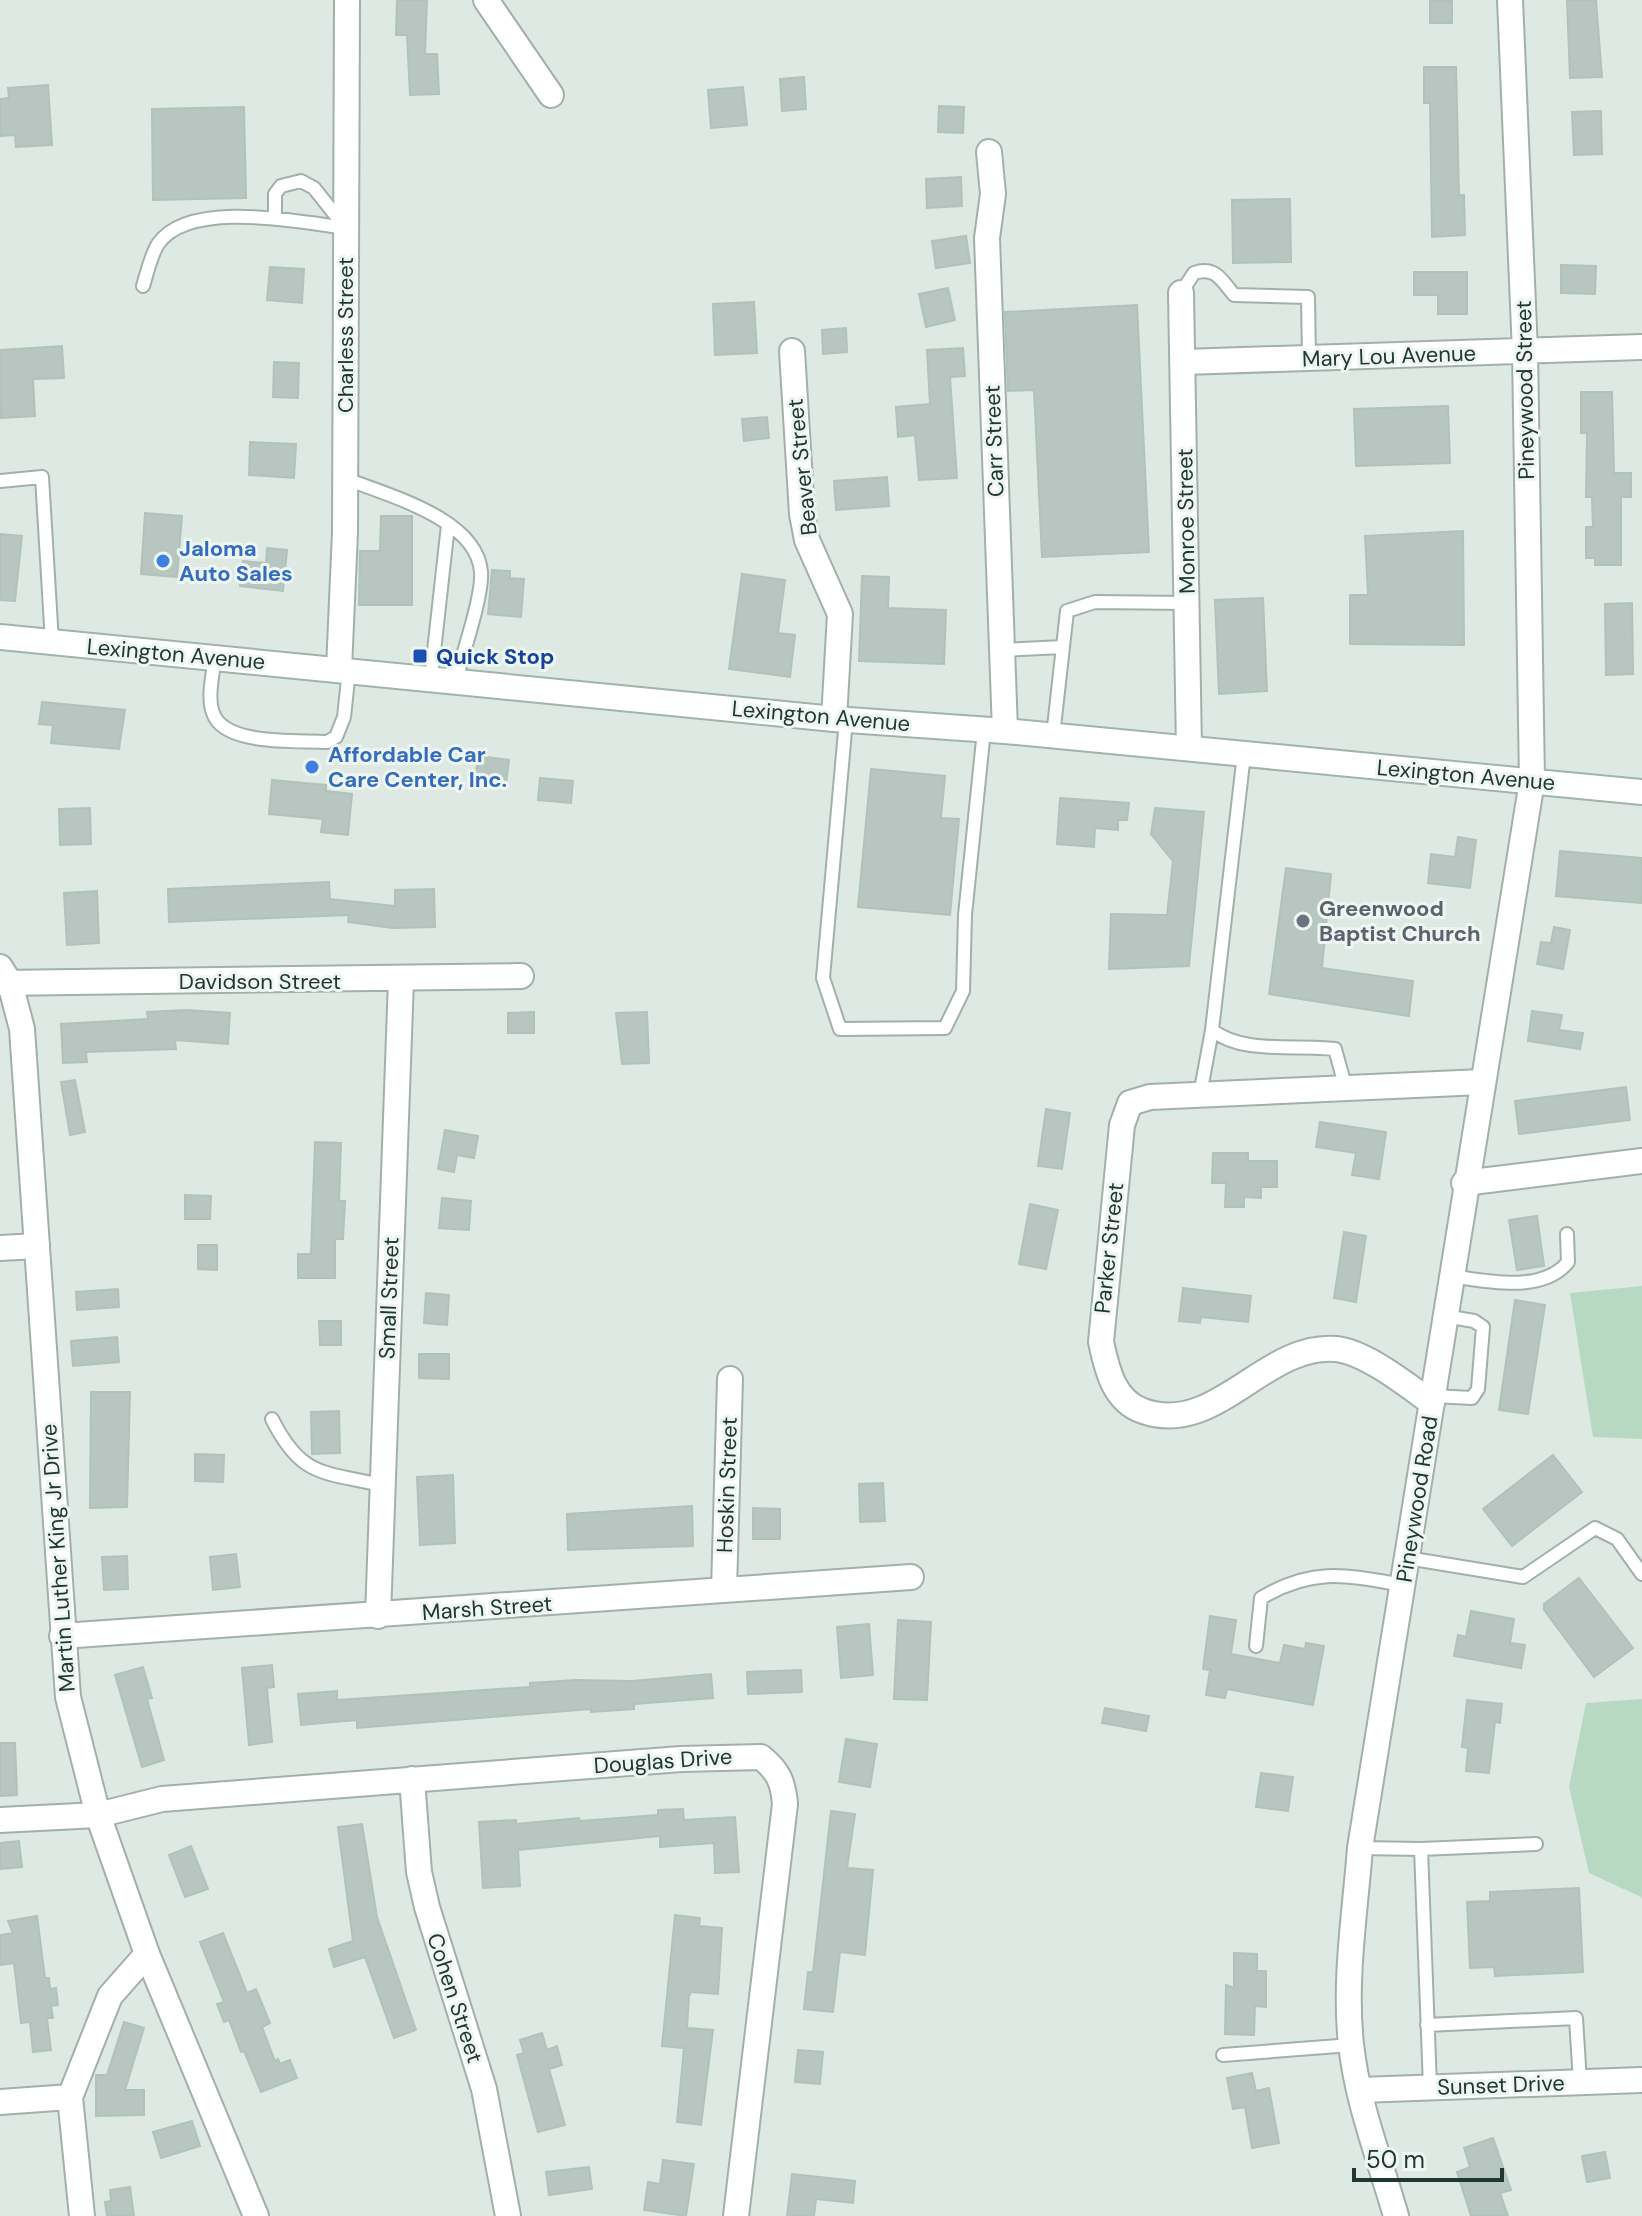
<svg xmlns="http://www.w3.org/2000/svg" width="1642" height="2216" font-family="'DM Sans',sans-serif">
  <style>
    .green { fill: #b8d9c1 }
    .building { fill: #b7c6c0; stroke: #b1c2bb; stroke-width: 2 }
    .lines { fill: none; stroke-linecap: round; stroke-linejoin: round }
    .service-casing { stroke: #a2b0ab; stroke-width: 16 }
    .minor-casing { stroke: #a2b0ab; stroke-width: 28 }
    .tertiary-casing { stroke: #a2b0ab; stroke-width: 28 }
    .secondary-casing { stroke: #9eb4ac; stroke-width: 28 }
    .service { stroke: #fff; stroke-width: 12 }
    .minor { stroke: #fff; stroke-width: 24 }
    .tertiary { stroke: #fff; stroke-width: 24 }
    .secondary { stroke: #fff; stroke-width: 24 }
    .shop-dot { fill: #3f7fe0; stroke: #eef6f2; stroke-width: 3 }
    .transit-dot { fill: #1a4fb4; stroke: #eef6f2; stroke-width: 3 }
    .worship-dot { fill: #6b7280; stroke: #eef6f2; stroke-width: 3 }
    .labels { text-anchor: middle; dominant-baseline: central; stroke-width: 6; stroke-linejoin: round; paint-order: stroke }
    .street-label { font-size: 22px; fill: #213832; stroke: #eef6f2 }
    .shop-label { font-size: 22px; font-weight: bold; fill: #366cbe; stroke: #eef6f2; text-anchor: start }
    .transit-label { font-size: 22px; font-weight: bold; fill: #164399; stroke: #eef6f2; text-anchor: start }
    .worship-label { font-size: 22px; font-weight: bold; fill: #5b616d; stroke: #eef6f2; text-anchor: start }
  </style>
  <rect width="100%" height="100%" fill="#dee9e4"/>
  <path class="green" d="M1642 1286V1439L1593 1437 1570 1293Z
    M1642 1699V1900L1641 1897 1589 1873 1569 1787 1586 1703Z"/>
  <path class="building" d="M397 0H427L425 54H437L439 94 410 95 407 35H396Z
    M1567 0H1596L1602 77 1570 78Z
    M1430 1H1452V23H1430Z
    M1424 67H1456L1459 195H1464L1465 235 1432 237 1430 103H1424Z
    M804 77 806 109 782 111 780 79Z
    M48 85 52 145 16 147 15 135 0 136V99L9 98 8 88Z
    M743 87 747 125 711 128 708 90Z
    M939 106 964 107 963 133 938 132Z
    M244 107 246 198 153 200 152 109Z
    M1601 111 1602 154 1574 155 1572 112Z
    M961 177 962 206 927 208 926 179Z
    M1290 199 1291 262 1233 263 1232 200Z
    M966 236 970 263 936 268 932 241Z
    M1561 265 1596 266 1595 294 1561 293Z
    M270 267 304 269 302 303 267 300Z
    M1414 272H1467V314H1438V295H1414Z
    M948 288 955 320 926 327 919 294Z
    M754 302 757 353 715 355 713 304Z
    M1137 305 1149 552 1042 557 1034 390 1008 391 1005 312Z
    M846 328 847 352 823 354 822 330Z
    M62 346 64 378 33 379 35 416 1 418 0 350Z
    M963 348 965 376 950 377 957 478 919 480 915 435 898 437 896 407 930 404 927 350Z
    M274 362 299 363 298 398 273 397Z
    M1581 392H1612L1614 473H1631V497H1621V565H1595V558H1586V527H1593L1592 497H1586L1587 433H1581Z
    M1448 406 1450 463 1356 466 1354 409Z
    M767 417 769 438 744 441 742 419Z
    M250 442 296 444 294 478 249 475Z
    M887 477 889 506 836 510 834 481Z
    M145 513 182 516 177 577 141 574Z
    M381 516H412V605H359L360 551H380Z
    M1463 531 1464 645 1350 644V595H1368L1365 536Z
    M0 534 22 536 15 601 0 600Z
    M267 548 287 550 283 591 240 586 243 561 266 563Z
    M492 570 510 571V578L524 579 521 617 488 614Z
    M742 574 785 580 778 633 795 635 790 677 729 669Z
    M862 576 889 577 888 608 946 610 944 664 859 661Z
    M1263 598 1267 691 1219 694 1215 600Z
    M1632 603 1633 674 1606 675 1605 604Z
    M42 702 125 710 119 749 51 743 53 725 39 724Z
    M478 756 509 760 506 784 475 781Z
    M871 769 945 776 941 818 959 819 950 915 858 907Z
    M540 778 573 781 571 803 538 800Z
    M272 780 326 785V791L352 794 348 835 321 832 323 819 269 814Z
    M1060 798 1129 803 1127 820H1118V830L1095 828 1094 847 1057 844Z
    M90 808 91 844 60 845 59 809Z
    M1155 808 1204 812 1189 966 1109 969 1111 914 1167 915 1173 861 1151 834Z
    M1458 837 1476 840 1470 888 1428 883 1431 854 1455 857Z
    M1560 851 1642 858V903L1556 896Z
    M1286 868 1331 874 1322 968 1413 981 1409 1016 1269 994Z
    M329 882 330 899 395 906V890L434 889 435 927 392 928 348 922 349 915 169 922 168 889Z
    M97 891 99 943 67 945 64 893Z
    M1554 927 1570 930 1563 969 1537 964 1541 942 1551 943Z
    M187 1010 230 1013 228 1044 175 1040 176 1049 86 1052 87 1062 63 1063 61 1024 148 1019 147 1012Z
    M1532 1011 1562 1015 1559 1030 1583 1033 1580 1049 1528 1041Z
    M534 1012V1033H508V1013Z
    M647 1012 649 1063 622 1064 616 1013Z
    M75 1080 85 1132 70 1135 61 1082Z
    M1626 1087 1630 1120 1519 1134 1515 1101Z
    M1046 1109 1070 1113 1062 1169 1038 1166Z
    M1320 1122 1386 1132 1379 1179 1352 1175 1356 1153 1316 1147Z
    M445 1130 478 1136 474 1158 457 1155 454 1172 438 1169Z
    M315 1142 341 1143 339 1201H345L343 1239H335V1278H298V1254H311Z
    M1213 1153H1248V1161H1277V1187H1261V1198L1244 1197V1207H1225L1226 1183H1212Z
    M185 1195 211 1196 210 1219H185Z
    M442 1198 471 1201 469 1230 439 1228Z
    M1030 1204 1058 1210 1046 1269 1019 1264Z
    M1537 1216 1544 1266 1517 1270 1509 1220Z
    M1344 1232 1366 1236 1356 1302 1334 1298Z
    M198 1245H217V1270L198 1269Z
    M1183 1288 1251 1296 1248 1322 1201 1317 1200 1323 1179 1321Z
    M118 1289 119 1307 77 1310 76 1292Z
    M426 1293 449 1295 447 1325 424 1323Z
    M1515 1300 1545 1305 1528 1414 1499 1410Z
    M319 1321H341V1345H320Z
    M117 1337 119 1362 73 1366 71 1341Z
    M419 1354H449V1379L419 1378Z
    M91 1392H130L127 1507 90 1508Z
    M339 1411 340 1453 312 1454 311 1412Z
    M195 1454 224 1455 223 1482 195 1481Z
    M1553 1455 1582 1492 1512 1546 1483 1509Z
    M453 1475 455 1543 420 1545 417 1477Z
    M883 1483 885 1521 860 1522 859 1484Z
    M692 1506 693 1546 568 1550 567 1514Z
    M753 1508 780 1509V1539H753Z
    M236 1554 240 1587 213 1590 210 1557Z
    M127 1556 128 1589 104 1590 102 1557Z
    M1579 1578 1633 1648 1594 1677 1544 1610V1604Z
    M1471 1611 1514 1619 1510 1643 1525 1645 1521 1668 1454 1656 1458 1635 1466 1637Z
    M1210 1616 1236 1620 1231 1654 1280 1663 1284 1645 1305 1649 1306 1643 1324 1646 1313 1705 1227 1689 1225 1698 1206 1695 1210 1670 1203 1669Z
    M898 1620 931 1622 927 1700 894 1699Z
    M869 1624 873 1675 841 1678 837 1627Z
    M272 1665 274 1687 267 1688 272 1742 249 1745 242 1668Z
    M143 1667 152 1698 147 1699 164 1760 142 1767 115 1675Z
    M801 1670 802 1692 748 1694 747 1672Z
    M711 1674 713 1698 634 1704V1709L591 1712V1709L357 1728V1720L301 1725 298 1694 337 1691V1700L530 1687V1683L576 1680 632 1681Z
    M1467 1700 1502 1704 1500 1723 1495 1722 1489 1773 1466 1771 1468 1748 1462 1747Z
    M1105 1708 1149 1716 1146 1731 1102 1723Z
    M846 1739 877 1744 870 1787 839 1782Z
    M0 1743H15L17 1795 0 1796Z
    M1261 1773 1293 1777 1288 1811 1256 1807Z
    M683 1809 684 1820 735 1817 739 1872 715 1873 714 1843 660 1847V1836L518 1850 520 1886 483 1888 479 1822 516 1820V1824L579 1818 580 1821 658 1815V1810Z
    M831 1811 855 1814 847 1868 873 1870 865 1955 840 1952 833 2012 804 2009 808 1972H813Z
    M362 1824 377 1917 416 2030 394 2038 365 1957 334 1967 329 1949 353 1941 338 1827Z
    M19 1841 22 1867 0 1869V1843Z
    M191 1846 208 1889 185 1897 169 1855Z
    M1579 1888 1583 1972 1495 1976 1494 1967 1470 1968 1467 1902 1490 1901V1892Z
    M675 1915 700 1918 699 1926 722 1928 718 1994 691 1992 689 1996 687 2028 713 2030 701 2125 677 2122 684 2048 662 2046Z
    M37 1916 45 1978H49L50 1989 56 1988 58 2005 51 2006 53 2018H47L51 2050 33 2052 30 2022 21 2023 14 1963 0 1965V1935L13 1933 8 1921Z
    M223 1933 247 1993 256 1989 270 2023 262 2027 275 2061 278 2059 280 2064 290 2060 297 2078 261 2092 244 2051 241 2052 229 2020 224 2022 217 2004 224 2002 200 1942Z
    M1234 1953 1257 1954V1971H1266V2007L1255 2006 1254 2035 1225 2034 1226 1985 1234 1988Z
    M124 2022 144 2028 125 2090H144V2115L96 2116V2075H107Z
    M542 2033 547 2050 557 2046 562 2065 549 2069 565 2125 538 2132 517 2055 524 2053 520 2040Z
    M798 2050 823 2052 820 2084 795 2082Z
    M1252 2073 1256 2091 1269 2088 1279 2143 1252 2148 1245 2107 1233 2109 1227 2078Z
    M192 2121 200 2146 161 2158 153 2132Z
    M1493 2138 1511 2190 1500 2193 1508 2216H1471L1457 2172 1470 2167 1464 2148Z
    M1605 2152 1610 2178 1587 2182 1582 2156Z
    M663 2160 694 2164 686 2216 644 2210 648 2182 660 2184Z
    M589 2167 592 2189 549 2195 546 2172Z
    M792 2174 855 2181 853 2203 816 2199 814 2216H787Z
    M130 2187 134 2216H107L105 2202 111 2201 110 2190Z"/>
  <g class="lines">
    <defs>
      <path id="service" d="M275 219V194L281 186 301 181 314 188 344 226
        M143 286C147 273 151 255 158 244 189 199 300 222 346 228
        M1181 293 1194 273C1215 266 1221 279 1234 295L1308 297 1309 358
        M344 478C386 495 477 518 481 572 483 596 462 655 456 681
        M0 481 42 477 52 642
        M1002 650 1063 647
        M215 657C213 674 207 697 213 713 224 746 297 740 327 742L336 737 344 717 349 670
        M431 678 448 525
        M846 720 823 978 840 1029 945 1028 963 991 965 915 984 730
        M1053 736 1067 611 1095 602 1187 603
        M1244 754 1212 1030C1243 1055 1297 1044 1335 1049L1346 1089
        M1200 1095 1212 1030
        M1451 1276C1486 1281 1542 1294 1568 1262L1567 1234
        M1433 1396 1472 1398 1478 1389 1483 1327 1474 1321 1445 1316
        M272 1419C301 1477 323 1472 382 1485
        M1407 1558 1523 1577 1595 1528 1617 1539 1642 1574
        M1256 1646 1261 1598C1313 1567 1346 1575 1403 1585
        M1360 1848 1421 1849 1430 2087
        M1421 1849 1536 1844
        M1427 2025 1576 2018 1580 2082
        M1223 2055 1351 2045"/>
      <path id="minor" d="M486 0 551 95
        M1510 0 1525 352 1532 781
        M989 152 993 194 987 238 1005 731
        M1181 293 1189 748
        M792 351 802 514 807 540 840 614 834 719
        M1184 362 1642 347
        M339 669 345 532 347 0
        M0 983 521 976
        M1464 1183 1642 1161
        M0 1248 37 1246
        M1432 1403C1408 1386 1366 1352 1336 1349 1264 1343 1216 1437 1143 1411 1114 1401 1107 1370 1101 1342L1122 1125 1130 1103 1150 1097 1482 1082
        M724 1590 730 1379
        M378 1616 401 980
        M62 1636 911 1577
        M412 1779 419 1872 427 1907 484 2089 508 2216
        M0 1820 98 1815 162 1799 681 1759 761 1757C778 1771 783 1781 785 1804L736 2216
        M1360 2090 1642 2080
        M0 2102 70 2097
        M82 2216 70 2097 110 1996 147 1954"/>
      <path id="tertiary" d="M0 967 10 983 22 1029 68 1697 98 1815 147 1954 256 2216
        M1396 2216C1380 2160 1357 2102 1351 2044 1344 1980 1355 1913 1360 1848L1532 781"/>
      <path id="secondary" d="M0 637 834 719 1005 731 1642 792"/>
    </defs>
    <use href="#service" class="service-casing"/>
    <use href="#minor" class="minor-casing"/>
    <use href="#tertiary" class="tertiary-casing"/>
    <use href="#secondary" class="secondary-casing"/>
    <use href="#service" class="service"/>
    <use href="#minor" class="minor"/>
    <use href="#tertiary" class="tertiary"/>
    <use href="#secondary" class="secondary"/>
  </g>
  <g class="shop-dot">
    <circle cx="163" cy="561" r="8"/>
    <circle cx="312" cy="767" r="8"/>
  </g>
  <rect class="transit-dot" x="412" y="648" width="16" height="16" rx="4"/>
  <circle class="worship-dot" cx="1303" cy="921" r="8"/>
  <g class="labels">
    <g class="street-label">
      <text transform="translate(345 335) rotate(-90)">Charless Street</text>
      <text transform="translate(1389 356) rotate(-2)">Mary Lou Avenue</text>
      <text transform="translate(1525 390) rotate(-91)">Pineywood Street</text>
      <text transform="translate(994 441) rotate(-92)">Carr Street</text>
      <text transform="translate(802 467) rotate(-96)">Beaver Street</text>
      <text transform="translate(1186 521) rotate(-91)">Monroe Street</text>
      <text transform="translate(176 654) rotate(5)">Lexington Avenue</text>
      <text transform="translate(821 716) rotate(5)">Lexington Avenue</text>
      <text transform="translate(1466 775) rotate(5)">Lexington Avenue</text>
      <text x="260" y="981">Davidson Street</text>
      <text transform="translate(1109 1248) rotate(-84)">Parker Street</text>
      <text transform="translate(389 1298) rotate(-88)">Small Street</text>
      <text transform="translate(727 1485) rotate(-88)">Hoskin Street</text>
      <text transform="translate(1417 1499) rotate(-81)">Pineywood Road</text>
      <text transform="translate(58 1558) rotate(-94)">Martin Luther King Jr Drive</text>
      <text transform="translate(487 1608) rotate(-4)">Marsh Street</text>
      <text transform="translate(663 1761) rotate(-4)">Douglas Drive</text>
      <text transform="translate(455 1998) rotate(72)">Cohen Street</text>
      <text transform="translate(1501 2085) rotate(-2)">Sunset Drive</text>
    </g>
    <g class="shop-label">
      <text x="179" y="548">Jaloma<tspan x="179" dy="25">Auto Sales</tspan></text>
      <text x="328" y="754">Affordable Car<tspan x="328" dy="25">Care Center, Inc.</tspan></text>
    </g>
    <g class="transit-label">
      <text x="436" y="656">Quick Stop</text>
    </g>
    <g class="worship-label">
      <text x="1319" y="908">Greenwood<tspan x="1319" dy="25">Baptist Church</tspan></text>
    </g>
  </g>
  <path d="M1354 2168v12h148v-12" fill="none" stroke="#213832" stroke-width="4"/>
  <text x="1366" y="2168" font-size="24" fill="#213832" stroke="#eef6f2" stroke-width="6" paint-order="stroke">50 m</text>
</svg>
